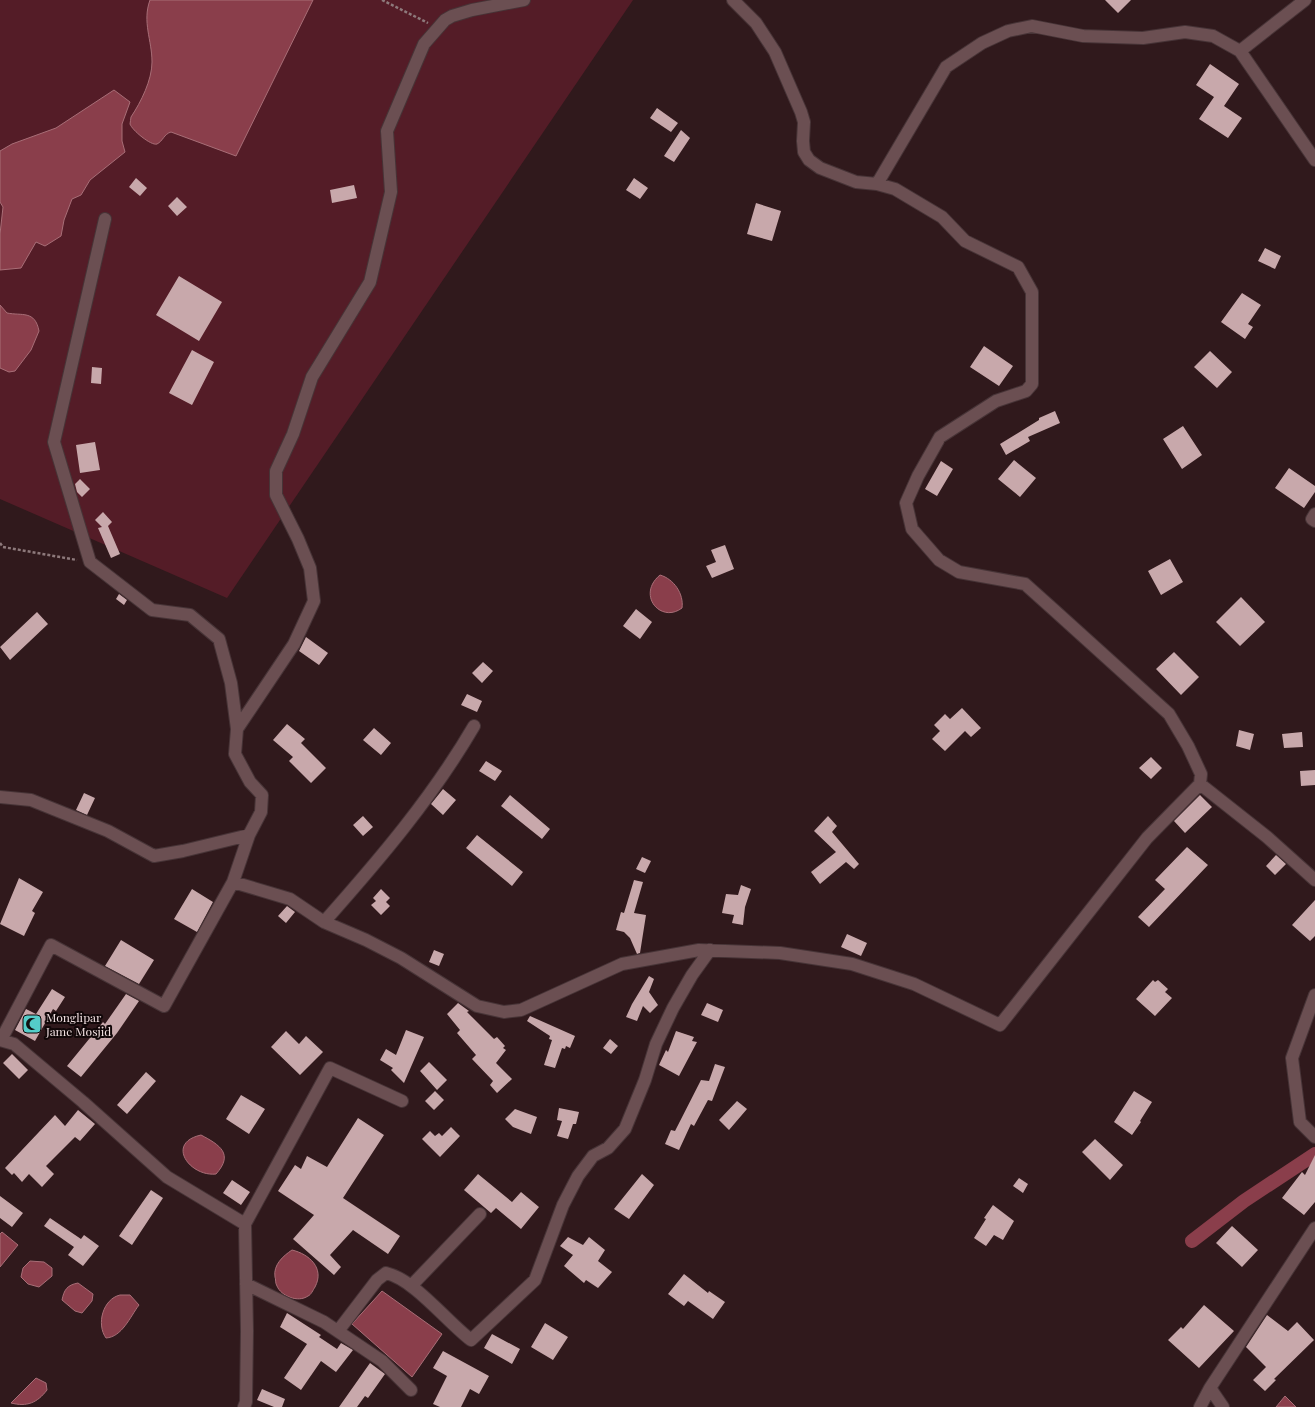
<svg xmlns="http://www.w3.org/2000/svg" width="1315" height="1407" font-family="'Playfair Display',serif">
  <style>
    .green { fill: #541c27 }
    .water { fill: #8a3e4b; stroke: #a86e77 }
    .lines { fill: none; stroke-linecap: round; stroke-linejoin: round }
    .canal { stroke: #8a3e4b; stroke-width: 14 }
    .building { fill: #c8a8ab }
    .minor-casing { stroke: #473437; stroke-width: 14 }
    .path { stroke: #8d797b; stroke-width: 2.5; stroke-dasharray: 3 2; stroke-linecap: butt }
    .minor { stroke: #6b4f52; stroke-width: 12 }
    .labels { text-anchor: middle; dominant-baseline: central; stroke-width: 4; stroke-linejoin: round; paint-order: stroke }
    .poi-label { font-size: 12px; fill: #efdedf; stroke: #110708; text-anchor: start }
  </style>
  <rect width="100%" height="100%" fill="#30191c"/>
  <path class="green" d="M0 0H633L227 598 0 499Z"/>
  <path class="water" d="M150 0H313L236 156 171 132C164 134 163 141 157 144 151 146 132 130 130 124 130 122 131 119 131 117 141 102 152 80 152 62 152 40 142 22 150 0Z
    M114 90 130 102 122 124V141L125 152 90 180 81 195 72 199 64 220 61 236 45 246 36 242 21 268 0 270V234L3 207 0 202V151L12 144 56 128Z
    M0 305 7 313C22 316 35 310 39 331L31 350 15 371 9 372 0 368Z
    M660 575C674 579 684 594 682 608 661 624 636 595 660 575Z
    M201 1135C220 1145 234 1154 216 1174 190 1177 165 1143 201 1135Z
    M2 1232 18 1245 0 1267V1234Z
    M292 1250C309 1254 325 1268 315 1287 313 1290 311 1295 308 1296 298 1303 281 1296 277 1286 275 1283 276 1279 275 1277 273 1265 283 1256 292 1250Z
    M30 1261 44 1262 52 1268V1276L39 1287 28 1284 21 1277 23 1268Z
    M78 1283 93 1294 92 1301 82 1313 75 1311 62 1300C64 1290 67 1285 78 1283Z
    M382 1291 442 1334 412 1377 352 1324Z
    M120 1295H130L139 1305C130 1317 122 1337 106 1338 96 1324 103 1299 120 1295Z
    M36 1378 46 1383 47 1390C37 1403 27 1407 11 1403Z
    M1285 1396 1296 1407H1276Z"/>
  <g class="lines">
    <path class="canal" d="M1192 1241 1244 1201 1315 1154"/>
  </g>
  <path class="building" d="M1105 0H1131L1118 13Z
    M1210 64 1239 84 1224 106 1242 118 1228 138 1199 119 1214 97 1196 85Z
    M657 108 678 123 671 132 650 118Z
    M681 130 690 138 674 162 664 156Z
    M136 178 147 188 140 196 129 187Z
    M634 178 648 188 640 199 626 190Z
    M354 185 357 198 332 203 330 190Z
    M177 197 187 207 177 216 168 206Z
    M756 203 781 211 772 241 747 234Z
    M1265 248 1281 256 1275 269 1258 261Z
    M179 276 222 302 199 341 156 315Z
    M1242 293 1261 305 1248 324 1253 327 1245 339 1221 322Z
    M984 346 1013 366 999 386 970 367Z
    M192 350 214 362 192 405 169 393Z
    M1210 351 1232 372 1217 388 1194 367Z
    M92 367 102 368 101 384 91 383Z
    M1055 411 1060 423 1028 437 1030 441 1006 455 1000 444 1039 420V418Z
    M1183 426 1202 455 1182 469 1163 439Z
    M95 442 100 470 80 473 76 445Z
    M1014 460 1036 478 1020 497 998 479Z
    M941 461 953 469 937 496 925 489Z
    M1289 468 1315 486V492L1304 508 1275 488Z
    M80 479 90 489 82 497 77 492 75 484Z
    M103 512 112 522 108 526 120 554 111 558 98 528 102 527 95 520Z
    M725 545 734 569 712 578 706 566 716 562 711 550Z
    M1170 559 1183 582 1161 595 1148 571Z
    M119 594 127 600 124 605 116 599Z
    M1241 597 1265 622 1240 646 1216 622Z
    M636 609 652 622 640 639 623 626Z
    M37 612 48 624 10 660 0 647Z
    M306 637 328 653 319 665 299 651Z
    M1174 652 1199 677 1181 695 1156 669Z
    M483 662 493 671 482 683 472 673Z
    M467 694 482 701 477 712 461 705Z
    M962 708 981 728 971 737 965 731 945 751 932 739 940 731 934 725 945 714 950 719Z
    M287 724 305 739 301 743 326 768 311 783 289 761 293 757 273 740Z
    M374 728 391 743 381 755 363 740Z
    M1239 730 1254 734 1250 750 1236 746Z
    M1302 732 1303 747 1284 748 1282 734Z
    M1151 757 1162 768 1151 779 1139 768Z
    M486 761 502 771 495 781 479 771Z
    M1315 770V785L1301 786 1300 771Z
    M443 789 456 800 443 815 431 804Z
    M84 793 95 798 87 815 76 810Z
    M510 795 550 829 542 839 501 806Z
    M1200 795 1212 807 1185 833 1174 821Z
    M363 816 373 827 363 836 353 825Z
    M828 816 837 826 832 832 859 864 854 869 846 862 820 884 811 872 836 852 814 831Z
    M477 835 523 872 512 886 466 848Z
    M1187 847 1208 865 1149 927 1138 917 1165 889 1155 880Z
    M1276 855 1286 864 1275 875 1266 866Z
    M642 857 651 861 645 873 636 869Z
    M19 878 43 892 32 911 35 913 24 936 0 924Z
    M634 880 643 882 634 913 646 915 640 953 637 954 630 938 624 932 616 930 621 912 624 913Z
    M741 885 751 889 745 907 743 925 732 923 734 915 722 913 726 894 738 895Z
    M192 889 213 902 197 932 174 919Z
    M381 889 390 898 386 902 390 906 381 915 371 905 376 901 373 898Z
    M1315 900V936L1310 941 1292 925Z
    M287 906 295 912 286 923 278 916Z
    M847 934 867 943 861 956 841 947Z
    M121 940 154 960 139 984 105 966Z
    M434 950 444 954 439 966 429 962Z
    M649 976 654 979 649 992 658 1005 650 1013 643 1006 637 1021 626 1017 632 1004Z
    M1153 980 1155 982 1158 980 1168 989 1165 992 1172 998 1155 1016 1136 999Z
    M52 989 65 997 56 1011 53 1009 35 1041 15 1030 26 1009 36 1014Z
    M126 994 139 1001 117 1033 81 1077 67 1066 103 1022 105 1024Z
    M458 1003 469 1011 467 1012 494 1039 497 1037 505 1046 503 1048 506 1050 496 1063 512 1079 497 1093 490 1085 493 1081 472 1059 476 1055 457 1033 460 1030 447 1014Z
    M707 1003 723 1010 718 1022 701 1015Z
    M530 1016 575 1036 570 1048 566 1046 565 1049 562 1048 555 1068 544 1065 552 1040 549 1039 550 1036 527 1021Z
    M406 1030 424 1037 404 1083 391 1070 393 1068 380 1060 386 1049 396 1055Z
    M286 1031 299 1044 306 1036 323 1052 300 1075 271 1047Z
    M676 1031 694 1037 692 1041 697 1042 679 1076 659 1065 666 1050 668 1052Z
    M610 1039 618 1046 611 1054 603 1048Z
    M12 1054 28 1070 19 1079 3 1063Z
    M429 1062 447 1080 437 1090 420 1071Z
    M715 1064 725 1067 712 1101 708 1100 694 1126 691 1124 679 1150 665 1144 671 1130 675 1131 701 1080 709 1081Z
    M146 1072 156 1081 127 1114 117 1105Z
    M435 1091 444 1100 434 1110 425 1101Z
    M1134 1091 1152 1102 1140 1121 1141 1122 1132 1135 1114 1122Z
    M241 1095 265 1109 249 1134 226 1119Z
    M737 1101 747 1109 729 1130 719 1120Z
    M559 1108 579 1112 576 1124H573L568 1139 557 1136 562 1121 557 1120Z
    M515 1109 537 1117 531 1134 513 1127 505 1119Z
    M78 1110 95 1124 80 1141 75 1137 46 1166 54 1174 42 1187 29 1174 22 1182 14 1173 12 1175 5 1168 55 1115 65 1126Z
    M358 1118 384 1135 343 1198 400 1236 388 1254 353 1230 330 1255 341 1267 334 1275 293 1239 314 1215 278 1191 295 1165 301 1169 307 1156 327 1167Z
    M451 1127 460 1136 440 1157 422 1139 430 1131 435 1136 439 1133 442 1136Z
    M1095 1139 1123 1165 1110 1180 1082 1152Z
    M1315 1155V1202L1304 1215 1282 1198 1302 1172 1305 1175Z
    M478 1174 512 1202 521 1192 539 1207 521 1229 496 1208 491 1213 464 1190Z
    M642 1174 654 1185 629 1219 614 1209Z
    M1019 1178 1028 1184 1023 1193 1013 1186Z
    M232 1180 250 1192 241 1205 223 1193Z
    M151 1190 163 1198 132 1245 119 1236Z
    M0 1196 23 1213 12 1227 0 1218Z
    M993 1205 1014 1221 1003 1240 994 1235 986 1246 974 1238 986 1219 984 1218Z
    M50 1218 81 1239 84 1235 99 1246 83 1266 68 1255 74 1247 44 1226Z
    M1232 1226 1258 1250 1242 1267 1216 1243Z
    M568 1237 583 1245 589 1237 605 1250 598 1261 612 1272 598 1288 586 1280 584 1283 564 1266 573 1255 560 1246Z
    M684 1274 708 1293 709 1291 725 1302 713 1319 688 1301 684 1306 668 1294Z
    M1204 1305 1234 1331 1199 1368 1168 1340 1181 1327 1183 1329Z
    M287 1313 321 1335 319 1337 337 1349 341 1343 353 1350 336 1372 321 1361 301 1390 284 1378 307 1344 280 1327Z
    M1267 1315 1288 1331 1297 1322 1314 1340 1274 1379 1276 1380 1265 1391 1253 1380 1266 1367 1246 1347Z
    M545 1323 568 1337 553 1360 531 1347Z
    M492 1334 520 1349 512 1364 484 1348Z
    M443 1351 489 1376 479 1394 470 1389 461 1407H440L433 1404 447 1376 433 1368Z
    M370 1363 385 1374 368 1398 365 1396 357 1407H339Z
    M262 1389 285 1399 282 1407H274L257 1400Z"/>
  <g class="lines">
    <defs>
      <path id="minor" d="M1240 51 1315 160
        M877 184 946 67 982 43 1008 31 1032 26 1083 36 1143 38 1185 32 1213 36 1240 51 1305 0
        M105 219 54 442 90 562 152 610 190 615 219 639 231 683 237 729
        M1315 514 1312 519 1315 521
        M1200 784 1267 837 1315 880
        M0 797 31 800 108 831 154 856 183 851 249 835
        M233 882 249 835 261 812 262 795 250 782 235 754 237 729 294 644 314 601 310 568 298 539 276 495V471L293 434 312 377 370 282 391 192 387 131 424 44 445 20 452 16 472 10 524 0
        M324 922C379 860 432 798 474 726
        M1315 995 1292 1058 1300 1122 1315 1137
        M0 1040 14 1044 83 1102 167 1177 245 1224 247 1331 246 1402 244 1407
        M1 1040 51 945 164 1006 233 882 290 899 324 922 366 940 401 958 477 1006 504 1012 521 1010 622 964 699 950 780 953 852 964 914 984 1000 1025 1147 838 1200 784 1201 774 1188 746 1169 714 1054 610 1025 584 959 572 939 560 912 529 906 503 918 476 940 437 996 401 1026 391 1032 384V292L1018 267 965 241 942 217 895 189 877 184 856 182 820 168 809 160 804 152 803 141 804 122 801 112 775 52 756 23 733 0
        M245 1224 330 1068 402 1101
        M246 1284 324 1322 382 1361 411 1390
        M412 1285 480 1214
        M338 1331 377 1280 386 1273C415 1280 446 1321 471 1340L535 1280 563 1205 578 1176 593 1156 608 1148 625 1129 645 1080 656 1044 673 1008 692 975 710 950
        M1210 1388 1223 1407
        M1200 1407 1210 1388 1315 1228"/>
    </defs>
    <use href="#minor" class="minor-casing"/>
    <path class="path" d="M382 0 428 23
      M0 543 3 547 77 560"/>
    <use href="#minor" class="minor"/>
  </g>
  <defs>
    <symbol id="mosque-square" viewBox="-11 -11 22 22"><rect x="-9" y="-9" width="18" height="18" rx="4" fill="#54cdc9" stroke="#110708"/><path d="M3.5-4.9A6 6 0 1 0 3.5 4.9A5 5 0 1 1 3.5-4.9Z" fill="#111"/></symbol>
  </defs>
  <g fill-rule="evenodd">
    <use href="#mosque-square" x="21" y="1013" width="22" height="22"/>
  </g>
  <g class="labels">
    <g class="poi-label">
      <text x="46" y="1017">Monglipar<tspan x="46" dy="14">Jame Mosjid</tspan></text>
    </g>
  </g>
</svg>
